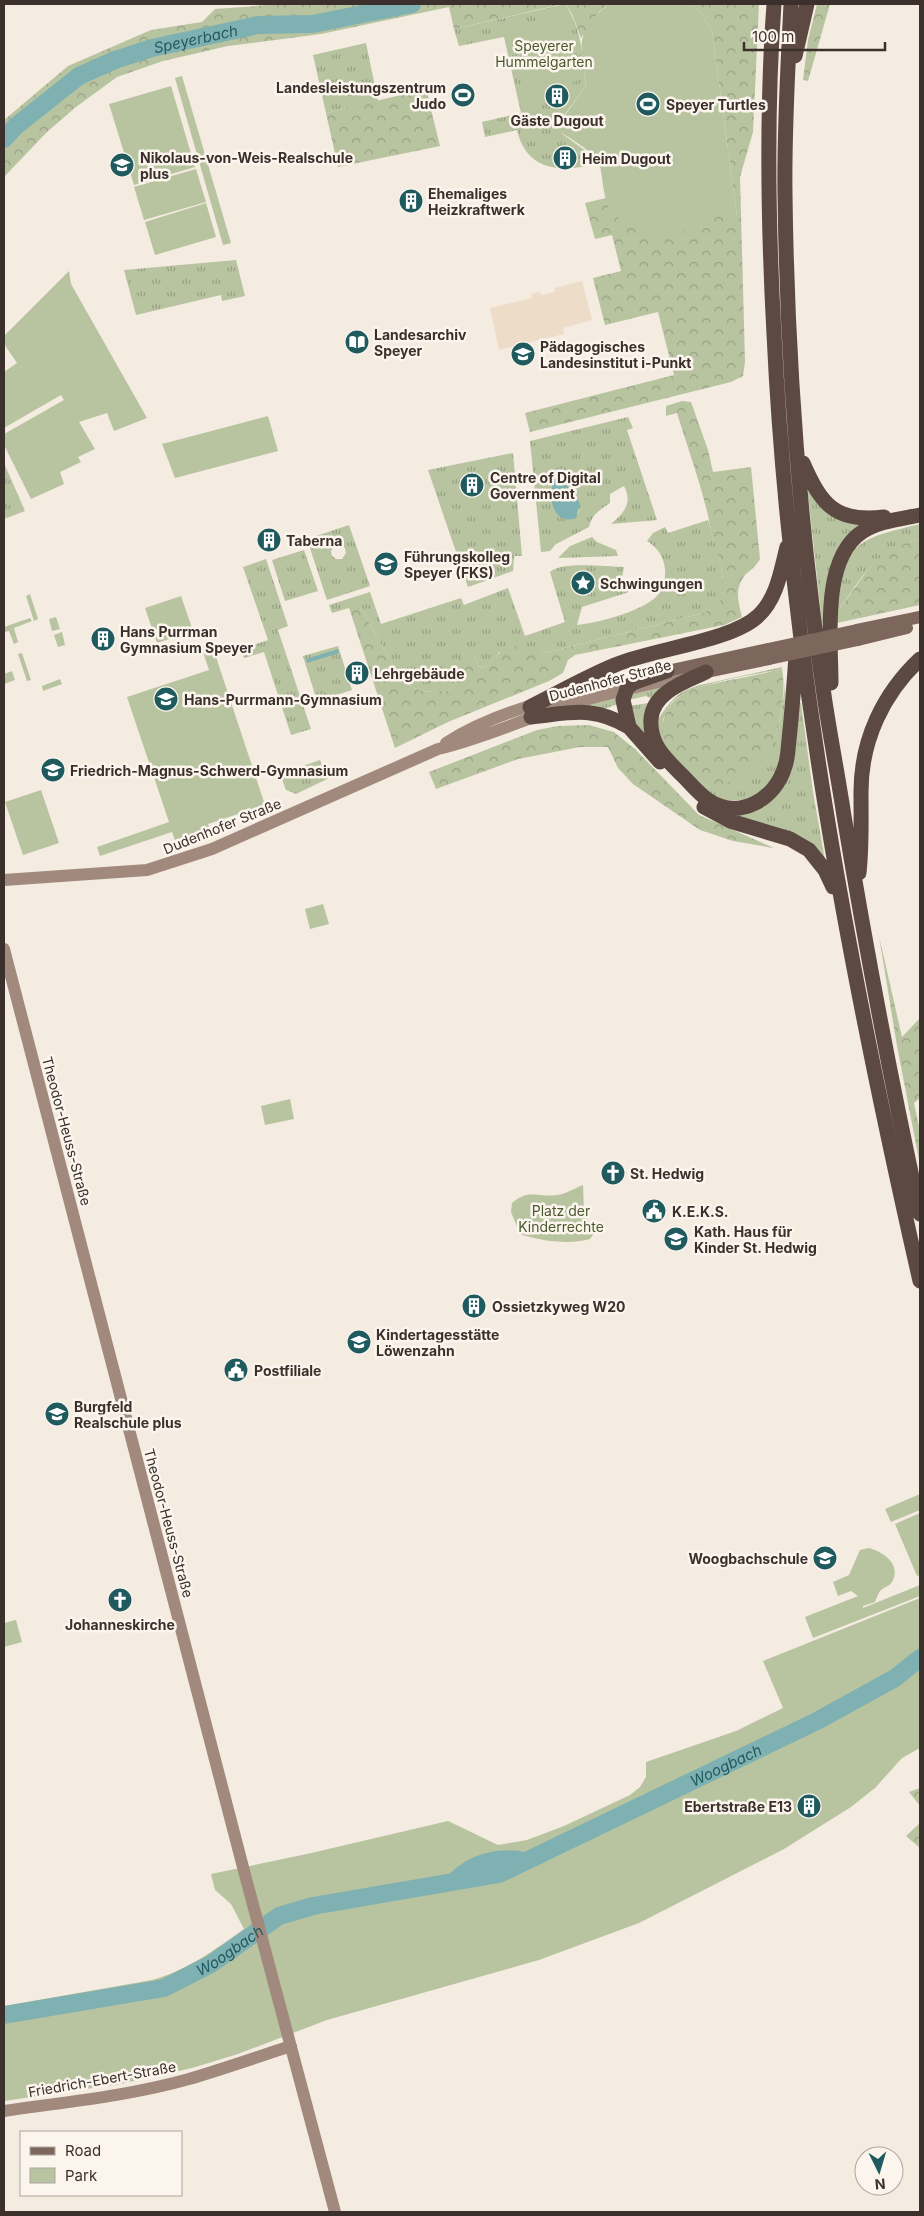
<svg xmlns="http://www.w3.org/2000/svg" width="924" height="2216" font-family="Inter,sans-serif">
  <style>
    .grass { fill: url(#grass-tufts); fill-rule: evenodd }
    .forest { fill: url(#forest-crowns) }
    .green { fill: #b8c4a0 }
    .plaza { fill: #ecdcc8 }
    .water { fill: #7fb0b2 }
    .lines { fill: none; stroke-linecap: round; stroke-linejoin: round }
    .stream { stroke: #7fb0b2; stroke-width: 3 }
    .river { stroke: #7fb0b2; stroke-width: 18 }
    .secondary { stroke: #a18a7d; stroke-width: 12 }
    .primary { stroke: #7d675c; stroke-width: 12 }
    .highway { stroke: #5c4a42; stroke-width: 15 }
    .primary-bridge { stroke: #7d675c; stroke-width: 12 }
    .labels { text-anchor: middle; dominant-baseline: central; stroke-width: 5; stroke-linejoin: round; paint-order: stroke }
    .park-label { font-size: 14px; fill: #4a5a2e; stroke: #fbf5ee }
    .poi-label { font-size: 14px; font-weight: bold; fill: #3b302b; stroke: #fbf5ee; text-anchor: start }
    .street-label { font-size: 14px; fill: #3b302b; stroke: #fbf5ee }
    .water-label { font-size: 15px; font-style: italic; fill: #1f5a5e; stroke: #fbf5ee }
  </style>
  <defs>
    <pattern id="grass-tufts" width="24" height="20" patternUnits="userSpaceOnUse" patternTransform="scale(1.25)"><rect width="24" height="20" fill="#b8c4a0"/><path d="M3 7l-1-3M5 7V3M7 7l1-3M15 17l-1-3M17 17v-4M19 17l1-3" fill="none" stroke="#97a083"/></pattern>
    <pattern id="forest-crowns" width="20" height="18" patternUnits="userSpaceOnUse" patternTransform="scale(1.25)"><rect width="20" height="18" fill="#b8c4a0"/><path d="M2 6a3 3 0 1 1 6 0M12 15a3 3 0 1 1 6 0" fill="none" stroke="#97a083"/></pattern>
  </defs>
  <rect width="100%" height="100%" fill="#f4ebe1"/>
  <path class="grass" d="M565 4C583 31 582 55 586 86L553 130 561 133 597 159 598 164C563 172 527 173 517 130L485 137 482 122 521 113 504 37 459 46 454 29Z
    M366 43 378 101 326 113 313 55Z
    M236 260 245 296 222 301 221 295 136 315 124 270Z
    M628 417 633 428 627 430 657 520 611 524C624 513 633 503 624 486L610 494V503C600 510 592 514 589 527L556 544 550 551 541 552 530 441ZM568 476V488C575 498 581 500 578 514L551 495 553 480Z
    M513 453 522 556H514L513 571 468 587 428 470Z
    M4 463 25 511 4 519Z
    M807 485C820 512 833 521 862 525L848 535 839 547 826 622 822 623Z
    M708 520C714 537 730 586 720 602 716 608 709 610 703 613L541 654H531L526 651 499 652 494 661 481 668 478 665 474 653 456 662C456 676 458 692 439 692 431 692 420 692 413 687 389 669 377 631 360 608H349L332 613 329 605 370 592 381 624 461 598 464 605 508 588 525 636 565 622 550 572C562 561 607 567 624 567L621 582 629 592 582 607 577 625C597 623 639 612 655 598 662 591 666 580 665 570 664 557 658 548 647 541L653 533 665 527 668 533Z
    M920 524V538C871 556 866 572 837 612 846 541 854 540 920 524Z
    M349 525 370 586 327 600 307 539ZM335 545H341L345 548 346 553 342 559H336L332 556 331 551Z
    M592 537 597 542 616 550 618 556 558 558 570 546Z
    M304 550 318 591 285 601 272 560Z
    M266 559 288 626 278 630 311 729 291 735 264 652 244 658 241 649 268 640 243 567Z
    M338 646 352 690 317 701 303 656Z
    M782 667V669C755 675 685 683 670 705 667 709 665 715 663 720L696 780 709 787C770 772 780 741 785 682L784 754 775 778 755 800 718 801C700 784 641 742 661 715 674 697 678 692 700 685Z
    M666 683 654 700 646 696 628 700 629 695Z
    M618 695V704L604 709 583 707Z
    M648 703 651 705 648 738 636 729 629 706Z
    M798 703H801L813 792 825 860 734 815C748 815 759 810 770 801Z
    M320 760 325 772 347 765 348 769 296 794 286 790 280 774Z"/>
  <path class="forest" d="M281 4H563L454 29 449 7 321 34 228 46 163 61 117 77 76 107 47 132 4 177V120L68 66 151 30 202 22 215 9Z
    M565 4H609L599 12 581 38 572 14Z
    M690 4H759L753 132 740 177 745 362 743 376 731 382 530 432 525 413 674 375 658 312 605 325 593 278 621 271 612 235 595 239 585 203 606 198 610 210 720 199 737 216 712 31 700 12Z
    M817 4H830L808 81 803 80 808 40Z
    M426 89 440 146 338 167 326 113Z
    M682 401 691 402 708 450 713 472 751 467 760 559C756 566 752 569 746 574 734 588 738 601 742 617L724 625 575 655 568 660 563 673 549 681 448 722 395 748 349 608H360C377 631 389 669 413 687 420 692 431 692 439 692 458 692 456 676 456 662L468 651 474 653 478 665 481 668C496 662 500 646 512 646 523 646 529 654 541 654L703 613C711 609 720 606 722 596 727 574 713 542 709 520 701 484 688 449 677 413L666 416V406Z
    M920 538V605L837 623V612L870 567 884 554 899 546Z
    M782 669C787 693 779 743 762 762 749 775 731 782 714 788 697 785 681 767 670 753 663 745 662 735 663 725 666 691 703 686 730 680 748 677 765 673 782 669Z
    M589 725 614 732 636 750 699 815 774 848 733 841 700 830 633 784 618 768 608 747H580L518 759 436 789 429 772 537 730 558 726Z
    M879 936 902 1037 920 1018V1098L914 1103 920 1131V1165L897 1046Z
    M920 1788V1806L909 1792Z
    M920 1823V1848L906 1836Z"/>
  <path class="green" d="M609 4H690L700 12 712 31 737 216 723 218 720 200C713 210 708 219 697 226 670 241 630 237 611 210 601 197 604 170 597 159 593 153 569 137 563 134 559 132 556 133 553 130L554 123 560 122 586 86C582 45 572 34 609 4Z
    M565 15 578 80 526 103 511 26Z
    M182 76 231 243 223 245 175 78Z
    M171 86 195 167 134 185 109 104Z
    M196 169 206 202 144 220 134 187Z
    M206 203 216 237 155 255 145 222Z
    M69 271 71 284 147 418 114 431 107 413 79 422 95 449 78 457 81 462 60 472 64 484 31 499 4 445V434L64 400 61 395 4 428V372L17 363 4 344V336Z
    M268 416 278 451 175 478 162 444Z
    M30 594 38 619 34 621 26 596Z
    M181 596 193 631 157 643 145 608Z
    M56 617 60 629 52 631 49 619Z
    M30 618 32 621 14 628 18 642 14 644 9 631 5 632 4 627Z
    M62 632 65 645 58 647 54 635Z
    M211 642 265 805 208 824 210 829 175 840 172 832 100 856 97 847 169 822 127 697 209 670 201 646Z
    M22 653 31 680 27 681 18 654Z
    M12 671 15 680 4 684V674Z
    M60 679 62 684 43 691 42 686Z
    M41 790 59 843 23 855 5 802Z
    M323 904 329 924 310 929 305 909Z
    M290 1099 294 1119 265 1125 261 1106Z
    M583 1185 584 1212 594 1233 590 1239C569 1245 541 1241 520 1234L511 1212 512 1203C529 1188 538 1198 557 1195 566 1194 575 1188 583 1185Z
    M920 1494V1510L891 1522 885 1509Z
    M920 1513V1575L917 1576 895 1524Z
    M869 1548C883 1552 902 1564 892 1582 890 1586 884 1587 880 1591 878 1594 876 1599 875 1602L863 1606V1608L920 1585V1596L813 1638 805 1617 858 1596 851 1591 838 1596 833 1582 849 1575 860 1550Z
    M920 1598V1748L902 1758 875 1788 851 1807 784 1849 639 1923 539 1960 327 2020 238 2054 192 2068 120 2084 4 2101V2006L152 1980C188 1970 214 1950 244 1929L231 1904 215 1890 211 1874 307 1854 448 1821 498 1845 527 1840 564 1826 630 1795 640 1787 646 1777V1762L736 1731 783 1708 763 1661Z
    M16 1620 22 1642 4 1647V1623Z"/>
  <path class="plaza" d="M582 281 592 320 563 328 564 334 499 350 490 308 532 298 531 294 540 292 541 295 555 292V288Z"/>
  <path class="water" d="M559 473 568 476V488L575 495 580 504 576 518C548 528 546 482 559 473Z
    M338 649 339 653 307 663 306 659Z"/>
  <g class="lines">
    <path class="stream" d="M772 1741 774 1734"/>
    <g class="river">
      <path id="s1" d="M4 139 16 126 79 76 115 60 152 48 258 25 313 24 412 4"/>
      <path d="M455 1881C474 1862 499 1856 525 1861"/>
      <path id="s2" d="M4 2015 164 1988 211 1964 279 1916 313 1906 499 1874 817 1721 895 1678 920 1658"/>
    </g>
    <path class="secondary" d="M446 743C495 711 563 696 620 682
      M4 880 147 870 212 849 438 749C481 739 522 720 565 706 606 693 649 684 691 675
      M4 949 244 1871 335 2212
      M4 2111C65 2102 129 2096 189 2079 223 2069 257 2057 291 2046"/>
    <path class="primary" d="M857 630 920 617
      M858 640 907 628
      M667 671 768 649
      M706 672 769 659"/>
    <path class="highway" d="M774 4C766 113 768 224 774 334 789 654 849 969 920 1281
      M791 4C788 67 784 130 785 194 787 361 800 530 824 695 830 736 838 776 844 816 866 949 891 1082 920 1214
      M795 56 807 4
      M803 463C821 504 835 523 884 517
      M706 672C685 682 653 692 651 719 649 745 667 760 683 776 691 784 699 794 708 800 739 821 776 799 785 766 788 758 788 748 789 740 792 712 794 684 796 656
      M831 683C831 641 821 559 862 532 878 521 901 519 920 515
      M530 707C558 693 586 677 615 665 653 649 732 641 758 616 777 599 781 570 787 547
      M531 717C571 713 592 705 629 727
      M660 762 629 727 623 700 627 688 633 683 667 671
      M704 807 730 821 790 839 809 850 825 870 833 887
      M859 873C862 845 861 820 861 792 861 740 883 694 920 659"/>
    <path class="primary-bridge" d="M768 649 857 630
      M769 659 858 640"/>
  </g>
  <defs>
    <symbol id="stadium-disc" viewBox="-11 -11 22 22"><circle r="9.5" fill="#1f5a5e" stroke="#fbf5ee"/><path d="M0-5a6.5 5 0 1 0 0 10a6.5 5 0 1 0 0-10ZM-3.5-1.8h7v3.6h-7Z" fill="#fff"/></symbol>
    <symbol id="building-disc" viewBox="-11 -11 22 22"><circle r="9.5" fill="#1f5a5e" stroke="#fbf5ee"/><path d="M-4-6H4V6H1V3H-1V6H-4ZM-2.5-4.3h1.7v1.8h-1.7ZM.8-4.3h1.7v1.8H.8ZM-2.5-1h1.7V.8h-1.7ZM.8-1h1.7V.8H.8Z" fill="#fff"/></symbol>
    <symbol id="school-disc" viewBox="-11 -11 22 22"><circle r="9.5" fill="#1f5a5e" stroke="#fbf5ee"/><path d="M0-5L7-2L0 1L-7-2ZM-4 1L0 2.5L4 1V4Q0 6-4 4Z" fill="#fff"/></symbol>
    <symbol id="library-disc" viewBox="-11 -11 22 22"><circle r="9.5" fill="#1f5a5e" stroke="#fbf5ee"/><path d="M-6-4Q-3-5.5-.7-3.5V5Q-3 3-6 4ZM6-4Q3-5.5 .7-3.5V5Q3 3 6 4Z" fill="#fff"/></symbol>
    <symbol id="university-disc" viewBox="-11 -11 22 22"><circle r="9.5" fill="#1f5a5e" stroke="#fbf5ee"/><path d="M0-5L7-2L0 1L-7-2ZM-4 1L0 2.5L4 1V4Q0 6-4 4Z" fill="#fff"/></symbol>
    <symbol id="sight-disc" viewBox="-11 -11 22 22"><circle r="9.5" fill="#1f5a5e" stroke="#fbf5ee"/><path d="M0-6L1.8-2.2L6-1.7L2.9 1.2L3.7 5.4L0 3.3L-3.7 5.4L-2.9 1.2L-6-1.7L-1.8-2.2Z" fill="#fff"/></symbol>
    <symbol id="church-disc" viewBox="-11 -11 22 22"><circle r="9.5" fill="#1f5a5e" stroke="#fbf5ee"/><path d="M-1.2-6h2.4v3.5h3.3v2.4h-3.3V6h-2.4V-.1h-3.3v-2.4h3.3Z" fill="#fff"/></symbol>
    <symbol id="civic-disc" viewBox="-11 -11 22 22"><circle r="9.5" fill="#1f5a5e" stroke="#fbf5ee"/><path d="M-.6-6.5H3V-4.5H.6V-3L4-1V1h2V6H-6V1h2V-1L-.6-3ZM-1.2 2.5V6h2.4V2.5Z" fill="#fff"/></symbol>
  </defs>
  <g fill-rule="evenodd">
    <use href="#stadium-disc" x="449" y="81" width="28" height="28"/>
    <use href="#building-disc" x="543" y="82" width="28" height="28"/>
    <use href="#stadium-disc" x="634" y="90" width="28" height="28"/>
    <use href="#building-disc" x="551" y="144" width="28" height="28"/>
    <use href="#school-disc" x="108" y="151" width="28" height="28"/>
    <use href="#building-disc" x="397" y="187" width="28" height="28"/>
    <use href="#library-disc" x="343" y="328" width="28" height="28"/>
    <use href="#university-disc" x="509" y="340" width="28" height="28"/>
    <use href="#building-disc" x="458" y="471" width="28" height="28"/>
    <use href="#building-disc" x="255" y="526" width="28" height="28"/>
    <use href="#university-disc" x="372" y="550" width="28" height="28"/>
    <use href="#sight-disc" x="569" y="569" width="28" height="28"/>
    <use href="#building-disc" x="89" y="625" width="28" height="28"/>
    <use href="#building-disc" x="343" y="659" width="28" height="28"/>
    <use href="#school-disc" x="152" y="685" width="28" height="28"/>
    <use href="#school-disc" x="39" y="756" width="28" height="28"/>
    <use href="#church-disc" x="599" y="1159" width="28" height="28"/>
    <use href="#civic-disc" x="640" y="1197" width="28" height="28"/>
    <use href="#school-disc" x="662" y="1225" width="28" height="28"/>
    <use href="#building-disc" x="460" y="1292" width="28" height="28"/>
    <use href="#school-disc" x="345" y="1328" width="28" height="28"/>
    <use href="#civic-disc" x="222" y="1356" width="28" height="28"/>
    <use href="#school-disc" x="43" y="1400" width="28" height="28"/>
    <use href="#school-disc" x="811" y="1544" width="28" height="28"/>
    <use href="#church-disc" x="106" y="1586" width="28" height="28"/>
    <use href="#building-disc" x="795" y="1792" width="28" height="28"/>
  </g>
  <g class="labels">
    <g class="park-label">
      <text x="544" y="45">Speyerer<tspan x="544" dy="16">Hummelgarten</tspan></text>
      <text x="561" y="1210">Platz der<tspan x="561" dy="16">Kinderrechte</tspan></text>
    </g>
    <g class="poi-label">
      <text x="446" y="87" text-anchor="end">Landesleistungszentrum<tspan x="446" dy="16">Judo</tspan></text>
      <text x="666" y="104">Speyer Turtles</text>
      <text x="557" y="120" text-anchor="middle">Gäste Dugout</text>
      <text x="140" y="157">Nikolaus-von-Weis-Realschule<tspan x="140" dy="16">plus</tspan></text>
      <text x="582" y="158">Heim Dugout</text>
      <text x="428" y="193">Ehemaliges<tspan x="428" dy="16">Heizkraftwerk</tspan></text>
      <text x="374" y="334">Landesarchiv<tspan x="374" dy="16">Speyer</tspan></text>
      <text x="540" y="346">Pädagogisches<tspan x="540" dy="16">Landesinstitut i-Punkt</tspan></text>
      <text x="490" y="477">Centre of Digital<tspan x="490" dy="16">Government</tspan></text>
      <text x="286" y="540">Taberna</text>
      <text x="404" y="556">Führungskolleg<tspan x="404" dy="16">Speyer (FKS)</tspan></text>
      <text x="600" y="583">Schwingungen</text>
      <text x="120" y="631">Hans Purrman<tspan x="120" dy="16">Gymnasium Speyer</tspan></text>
      <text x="374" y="673">Lehrgebäude</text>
      <text x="184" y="699">Hans-Purrmann-Gymnasium</text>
      <text x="70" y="770">Friedrich-Magnus-Schwerd-Gymnasium</text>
      <text x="630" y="1173">St. Hedwig</text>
      <text x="672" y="1211">K.E.K.S.</text>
      <text x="694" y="1231">Kath. Haus für<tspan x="694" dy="16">Kinder St. Hedwig</tspan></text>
      <text x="492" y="1306">Ossietzkyweg W20</text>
      <text x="376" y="1334">Kindertagesstätte<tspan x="376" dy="16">Löwenzahn</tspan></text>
      <text x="254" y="1370">Postfiliale</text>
      <text x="74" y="1406">Burgfeld<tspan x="74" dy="16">Realschule plus</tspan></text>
      <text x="808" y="1558" text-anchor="end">Woogbachschule</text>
      <text x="120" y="1624" text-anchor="middle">Johanneskirche</text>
      <text x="792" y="1806" text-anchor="end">Ebertstraße E13</text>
    </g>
    <g class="street-label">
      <text transform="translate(610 680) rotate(-15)">Dudenhofer Straße</text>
      <text transform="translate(222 826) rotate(-22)">Dudenhofer Straße</text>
      <text transform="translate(67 1131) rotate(75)">Theodor-Heuss-Straße</text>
      <text transform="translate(169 1523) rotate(75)">Theodor-Heuss-Straße</text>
      <text transform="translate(102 2079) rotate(-10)">Friedrich-Ebert-Straße</text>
    </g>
    <g class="water-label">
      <text stroke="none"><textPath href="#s1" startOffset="221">Speyerbach</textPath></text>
      <text stroke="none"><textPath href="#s2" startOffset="774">Woogbach</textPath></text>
      <text stroke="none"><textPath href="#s2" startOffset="238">Woogbach</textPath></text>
    </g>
  </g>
  <rect width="924" height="2216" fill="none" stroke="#3b302b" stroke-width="10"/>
  <rect x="20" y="2131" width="162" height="65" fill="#fbf5ee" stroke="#aea6a0"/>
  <rect x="30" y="2147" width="25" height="8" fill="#7d675c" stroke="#aea6a0"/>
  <text x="65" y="2156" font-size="15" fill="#3b302b">Road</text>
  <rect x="30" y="2168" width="25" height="15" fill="#b8c4a0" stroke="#aea6a0"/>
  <text x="65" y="2181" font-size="15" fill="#3b302b">Park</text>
  <g transform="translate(879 2171) rotate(175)"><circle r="24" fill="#fbf5ee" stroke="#aea6a0"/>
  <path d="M0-4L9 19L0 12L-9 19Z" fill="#1f5a5e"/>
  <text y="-8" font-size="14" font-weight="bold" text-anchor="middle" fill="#3b302b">N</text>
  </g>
  <path d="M744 42v8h141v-8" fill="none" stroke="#3b302b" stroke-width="2.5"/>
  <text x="752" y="42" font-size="15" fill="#3b302b" stroke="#fbf5ee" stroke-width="4" paint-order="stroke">100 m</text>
</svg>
